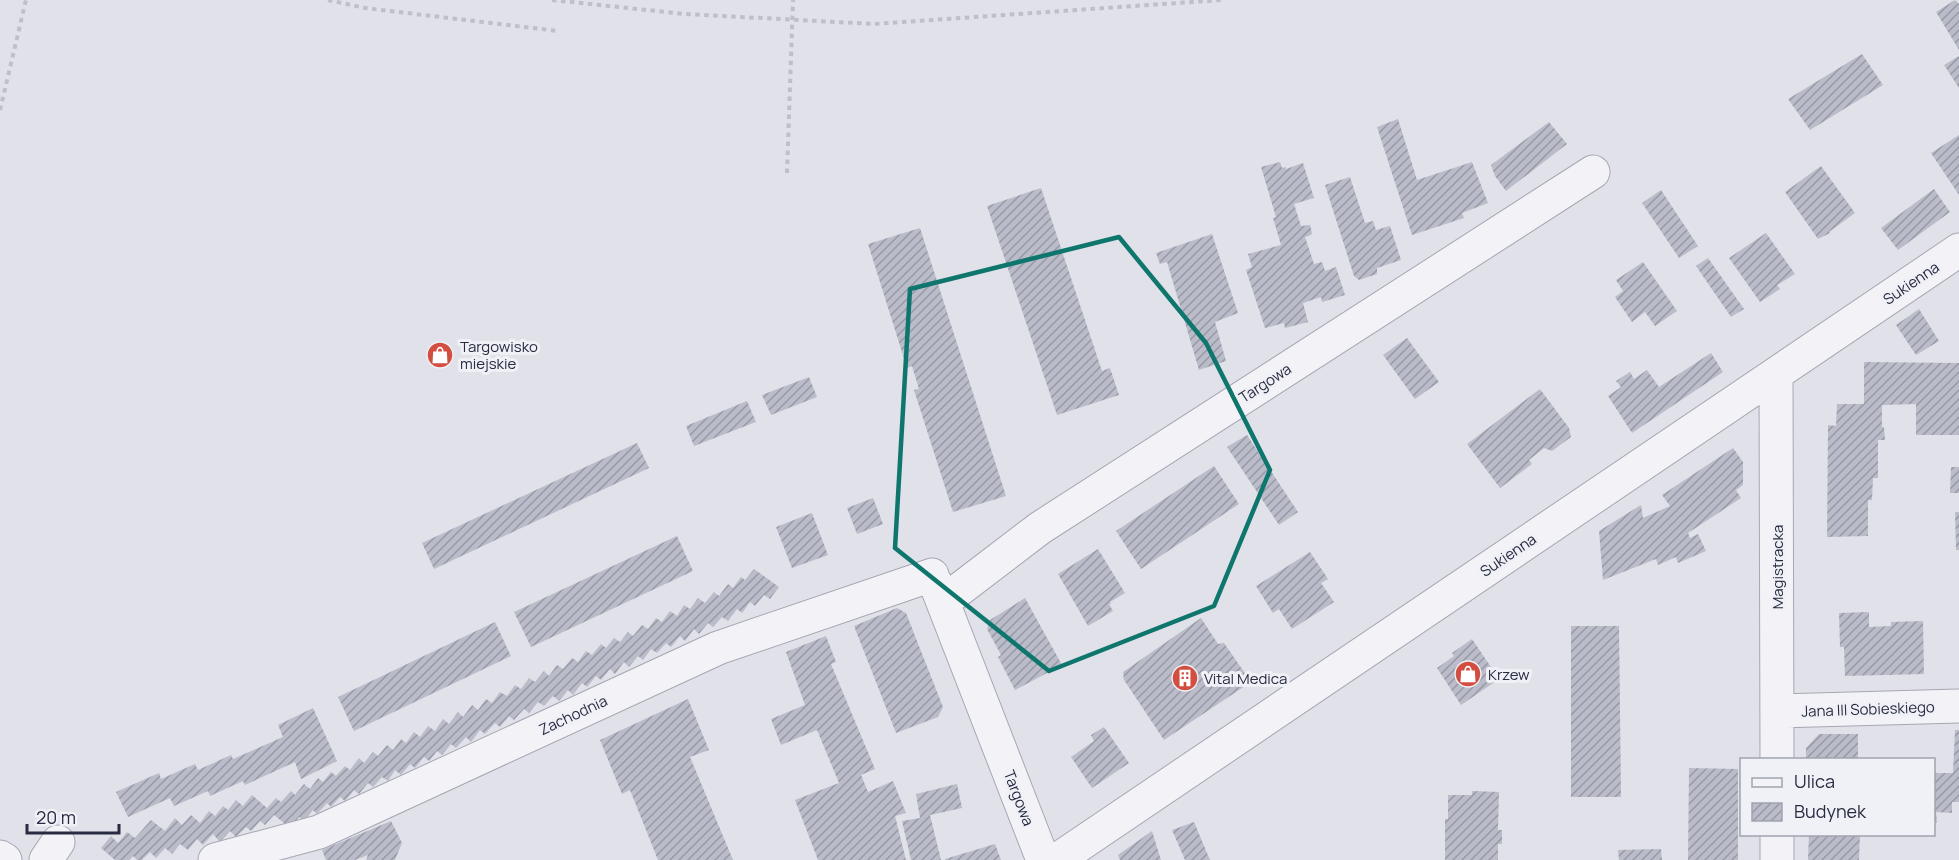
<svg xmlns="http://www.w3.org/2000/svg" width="1959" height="860" font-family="Manrope,sans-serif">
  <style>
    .building { fill: url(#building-hatch) }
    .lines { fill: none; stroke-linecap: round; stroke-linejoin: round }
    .minor-casing { stroke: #a5a7b3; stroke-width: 35 }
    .path { stroke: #bebfc8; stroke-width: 4; stroke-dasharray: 4.5 4.5; stroke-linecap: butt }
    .minor { stroke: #f3f3f7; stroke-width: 33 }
    .marked { fill: none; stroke: #0f766e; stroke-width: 4.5; stroke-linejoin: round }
    .labels { text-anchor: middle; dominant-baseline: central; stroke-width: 6; stroke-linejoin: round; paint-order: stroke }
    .street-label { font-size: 15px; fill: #282b41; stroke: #f0f1f7 }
    .poi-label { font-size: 15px; fill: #282b41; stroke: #f0f1f7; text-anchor: start }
  </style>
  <defs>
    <pattern id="building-hatch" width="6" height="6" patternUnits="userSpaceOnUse" patternTransform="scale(1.5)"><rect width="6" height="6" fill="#babcc9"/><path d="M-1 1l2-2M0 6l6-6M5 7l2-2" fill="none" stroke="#9799a5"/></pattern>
  </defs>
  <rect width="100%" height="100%" fill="#e0e1e9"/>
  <path class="building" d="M1955 0 1959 4V50L1936 12Z
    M1862 54 1883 85 1810 130 1788 99Z
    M1959 56V88L1944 65Z
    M1398 119 1417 180 1472 162 1488 203 1462 213 1464 218 1412 235 1377 127Z
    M1549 122 1567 144 1506 191 1495 176 1491 165Z
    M1959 135V195L1931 153Z
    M1280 162 1282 168 1286 167V169L1303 163 1314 198 1294 204 1301 226 1310 225 1312 233 1311 235 1305 237 1314 264 1322 262 1325 271 1336 267 1345 295 1322 302 1321 297 1303 303 1308 322 1285 328 1284 323 1265 328 1246 270 1252 267 1248 254 1281 245 1273 218 1276 217 1261 167Z
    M1821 166 1855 213 1829 232 1830 233 1818 239 1785 192Z
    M1350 177 1365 223 1373 221 1376 230 1390 226 1401 260 1377 268V274L1359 280 1354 276 1325 185Z
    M1041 188 1102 371 1110 368 1119 395 1057 415 987 206Z
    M1934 189 1950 212 1898 250 1881 228Z
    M1661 190 1698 246 1679 258 1642 203Z
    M920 228 1006 496 953 512 914 390 919 389 912 366 907 368 868 244Z
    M1766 233 1795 274 1777 285 1780 289 1760 302 1729 258Z
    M1212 234 1238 313 1215 322 1226 361 1199 370 1167 262 1160 264 1156 253Z
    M1708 258 1744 309 1731 317 1696 266Z
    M1643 262 1677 311 1655 326 1645 312 1632 322 1615 297 1623 291 1616 280Z
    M1919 309 1939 341 1916 355 1896 325Z
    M1407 338 1439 382 1415 399 1383 355Z
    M1711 353 1723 372 1632 433 1608 396 1621 387 1616 381 1630 372 1634 379 1647 370 1659 387Z
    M1864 362 1959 363V435H1916V404L1882 405V427H1884L1885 440H1878V478H1873L1872 500H1868V536L1827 537 1828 425 1836 426 1837 404H1864Z
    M809 377 817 397 771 415 762 395Z
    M1540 389 1569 428 1571 437 1552 451 1544 448 1529 460 1532 464 1500 488 1467 444Z
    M747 401 756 422 694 446 686 426Z
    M1247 435 1298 512 1279 525 1227 447Z
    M637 443 649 468 434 569 422 543Z
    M1733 448 1743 462V485L1736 490 1741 498 1688 533 1690 538 1698 534 1706 551 1678 563 1676 557 1658 565 1656 559 1603 580 1599 531 1641 505 1643 518 1670 506 1662 495Z
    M1214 466 1239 504 1141 569 1116 531Z
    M1951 467H1959V493H1950Z
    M873 498 883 524 857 534 847 508Z
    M1955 512H1959V550H1956Z
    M812 513 828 555 792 568 776 527Z
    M677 536 693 571 531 647 514 612Z
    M1098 549 1125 593 1110 602 1111 604H1109L1113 611 1088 626 1058 574Z
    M1310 552 1328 579 1321 583 1334 602 1292 629 1279 609 1273 613 1256 586Z
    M754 569 779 587 770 599 764 595 755 606 750 602 742 613 737 609 728 621 722 617 713 627 708 623 699 634 694 629 685 641 680 636 671 647 666 643 657 653 651 649 643 660 638 656 629 667 624 662 615 674 610 669 601 680 596 676 587 687 582 683 573 695 568 690 559 701 553 696 544 706 538 702 529 713 524 709 514 720 509 716 500 727 495 723 485 734 480 730 471 742 466 737 456 748 451 744 442 755 437 751 429 761 424 757 415 768 410 764 401 775 395 770 388 781 382 777 373 787 368 783 359 794 354 790 345 801 340 797 331 807 327 803 317 814 313 810 304 821 299 817 290 828 274 815 265 825 260 821 251 831 246 827 236 837 230 831 220 842 213 834 203 845 197 839 188 850 180 844 172 854 165 848 156 858 150 852 142 860H137L133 856 129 860H115L101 848 111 836 118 843 127 832 135 838 151 820 165 831 175 818 182 825 191 815 200 823 209 811 215 816 223 806 228 810 236 800 243 806 252 795 267 808 276 798 281 802 291 791 295 795 304 784 310 789 318 778 323 782 331 772 336 776 345 766 350 770 359 758 364 763 373 752 378 756 387 745 393 750 401 739 406 743 414 732 420 737 428 726 435 731 443 719 449 724 458 712 463 717 472 705 478 710 486 699 492 703 500 692 507 696 515 685 521 689 529 678 535 682 544 671 549 676 557 665 563 669 572 658 578 662 586 651 592 655 601 644 606 648 614 638 620 642 628 632 633 636 642 625 648 629 656 618 662 622 670 611 677 616 684 605 690 609 698 598 705 603 714 592 719 596 728 584 733 588 741 577 745 580Z
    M1025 598 1062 665 1015 690 998 657 1001 655 987 629 990 620Z
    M897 608 906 613 943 707 938 717 896 733 854 626Z
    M1869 612V627L1891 626V622L1923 621 1924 674 1845 676 1844 647H1840L1839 613Z
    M1201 618 1218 644 1224 643 1251 682 1164 740 1124 680 1123 672Z
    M495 622 511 656 354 731 338 697Z
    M1571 626H1619L1621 797H1571Z
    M826 636 836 662 831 664 875 769 861 775 868 792 893 781 906 813 895 816 906 860H818L795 800 839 783 817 730 781 745 771 719 805 705 786 652Z
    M1472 639 1499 679 1461 705 1437 668 1454 656 1452 653Z
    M688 699 709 750 690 757 733 860H658L630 790 622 794 600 740Z
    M313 708 337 761 301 779 295 762 245 785 243 781 210 796 208 791 174 806 170 798 128 817 116 792 159 773 161 779 195 764 198 770 231 755 233 759 283 737 278 725Z
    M1104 727 1129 763 1092 788 1071 757 1094 741 1091 735Z
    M1955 730H1959V802H1952V813L1936 812 1937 823H1934V773H1953Z
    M1819 734H1858V760H1806V748Z
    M1689 768 1738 769V860H1688Z
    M957 784 962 808 930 815 941 860H911L902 821 920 818 916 794Z
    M1472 791 1499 792 1498 830H1502V844H1498V860H1445V819H1448V795H1472Z
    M391 821 402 843 395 860H366L368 855 355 860H326L322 850Z
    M1194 822 1210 860H1185L1172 830Z
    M1152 831 1161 860H1120L1118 855Z
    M1809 834H1860L1859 860H1808Z
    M995 844 1001 860H945V859Z
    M1661 849 1662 860H1619L1618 850Z"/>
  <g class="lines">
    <defs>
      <path id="minor" d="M1776 375 1777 760
        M935 582 1043 860
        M943 602 1040 528 1593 172
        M1777 711 1959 706
        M0 857 5 860
        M46 860 58 842
        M215 860 319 832 718 648 932 575
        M1057 860 1959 250
        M1777 860V834"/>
    </defs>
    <use href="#minor" class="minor-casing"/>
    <path class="path" d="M328 0 365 8 558 31
      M552 0 685 14 874 24 1221 0
      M0 110 26 0
      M787 173 793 0"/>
    <use href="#minor" class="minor"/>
  </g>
  <path class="marked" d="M1119 237 1206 343 1270 470 1214 606 1049 671 895 548 910 289Z"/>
  <defs>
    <symbol id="shop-disc" viewBox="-11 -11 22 22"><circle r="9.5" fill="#d24e41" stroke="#f0f1f7"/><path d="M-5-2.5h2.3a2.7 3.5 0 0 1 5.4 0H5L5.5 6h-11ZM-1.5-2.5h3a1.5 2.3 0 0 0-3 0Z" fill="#fff"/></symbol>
    <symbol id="building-disc" viewBox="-11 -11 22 22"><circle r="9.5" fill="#d24e41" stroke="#f0f1f7"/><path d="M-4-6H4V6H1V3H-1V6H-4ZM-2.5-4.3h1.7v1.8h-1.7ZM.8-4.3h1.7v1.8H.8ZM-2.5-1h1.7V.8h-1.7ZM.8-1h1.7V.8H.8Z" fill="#fff"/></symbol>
  </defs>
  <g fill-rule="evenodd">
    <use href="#shop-disc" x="425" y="340" width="30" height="30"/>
    <use href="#shop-disc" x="1453" y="659" width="30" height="30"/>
    <use href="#building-disc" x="1170" y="663" width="30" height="30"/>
  </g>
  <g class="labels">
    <g class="street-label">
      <text transform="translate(1911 283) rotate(-34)">Sukienna</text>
      <text transform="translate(1265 383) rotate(-33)">Targowa</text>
      <text transform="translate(1508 555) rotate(-34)">Sukienna</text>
      <text transform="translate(1777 567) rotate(-90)">Magistracka</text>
      <text transform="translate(1868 709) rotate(-2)">Jana III Sobieskiego</text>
      <text transform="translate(573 715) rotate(-25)">Zachodnia</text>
      <text transform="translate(1019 798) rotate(69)">Targowa</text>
    </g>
    <g class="poi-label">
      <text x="460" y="346">Targowisko<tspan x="460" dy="17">miejskie</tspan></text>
      <text x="1488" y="674">Krzew</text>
      <text x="1204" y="678">Vital Medica</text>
    </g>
  </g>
  <rect x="1740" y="758" width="195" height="78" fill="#f0f1f7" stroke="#a0a2ae" stroke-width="1.5"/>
  <rect x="1752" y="778" width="30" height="9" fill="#f3f3f7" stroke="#a0a2ae" stroke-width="1.5"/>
  <text x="1794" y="788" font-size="18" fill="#282b41">Ulica</text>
  <rect x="1752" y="803" width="30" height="18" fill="url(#building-hatch)" stroke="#a0a2ae" stroke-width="1.5"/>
  <text x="1794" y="818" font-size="18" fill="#282b41">Budynek</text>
  <path d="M27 824v9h92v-9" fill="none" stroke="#282b41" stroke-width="3"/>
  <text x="36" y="824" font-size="18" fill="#282b41" stroke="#f0f1f7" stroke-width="4.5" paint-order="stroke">20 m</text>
</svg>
